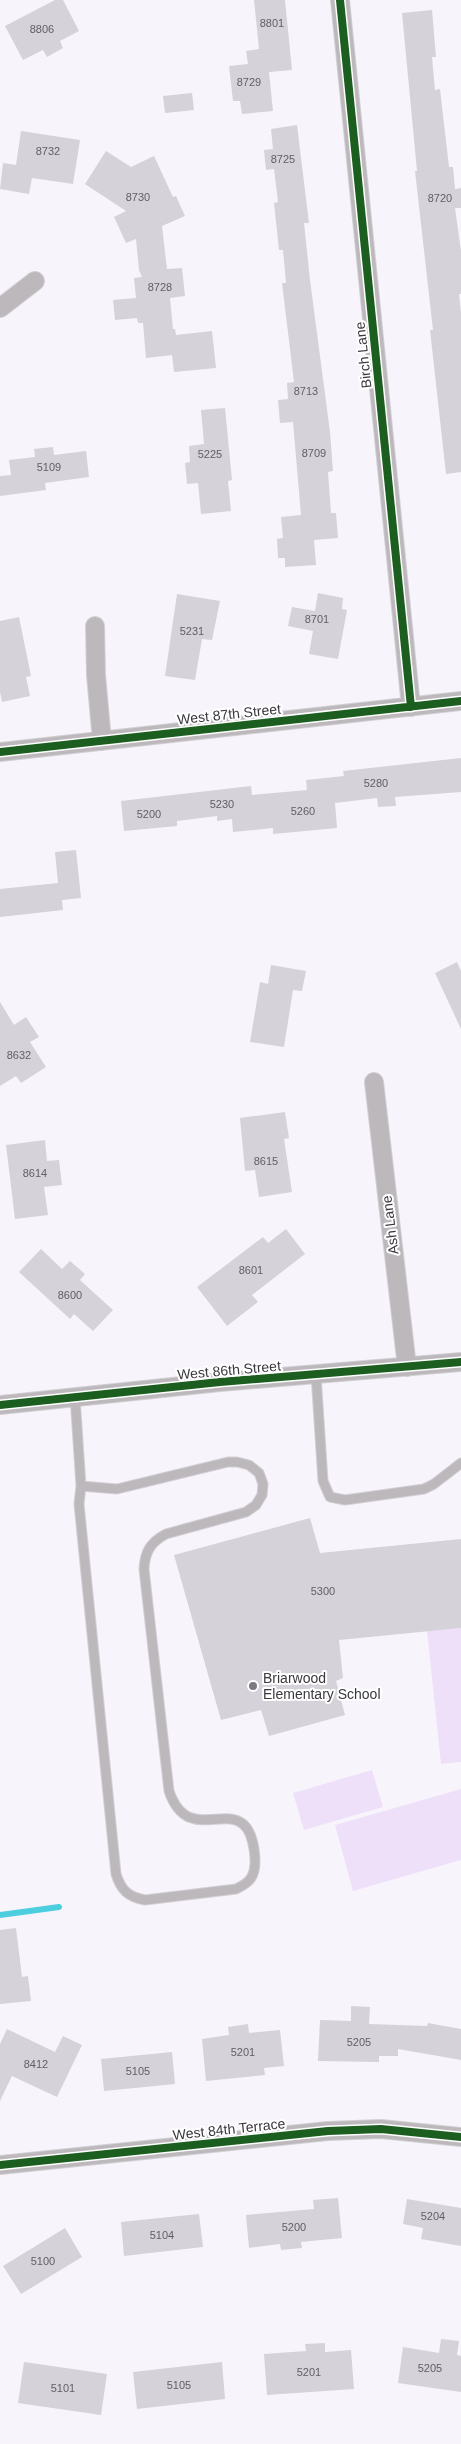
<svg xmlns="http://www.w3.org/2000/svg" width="461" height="2444" font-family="Helvetica,sans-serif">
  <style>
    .green { fill: #efe0fa }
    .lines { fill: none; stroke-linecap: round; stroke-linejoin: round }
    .stream { stroke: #4dcedf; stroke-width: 6 }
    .building { fill: #d5d2d9 }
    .service-casing { stroke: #d2cfd5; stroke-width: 11 }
    .minor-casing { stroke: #d2cfd5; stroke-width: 20 }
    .service { stroke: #bcb8bb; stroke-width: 9 }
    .minor { stroke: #bcb8bb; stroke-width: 18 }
    .cycleway-casing { stroke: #fff; stroke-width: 11 }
    .cycleway { stroke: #1b5e20; stroke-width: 8 }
    .poi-dot { fill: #7d7980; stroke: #fff; stroke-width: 2 }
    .labels { text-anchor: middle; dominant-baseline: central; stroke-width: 4; stroke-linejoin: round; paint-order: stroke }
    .number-label { font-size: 11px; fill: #625e65 }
    .street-label { font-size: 14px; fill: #3b373e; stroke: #fff }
    .poi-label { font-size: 14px; fill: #3b373e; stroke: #fff; text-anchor: start }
  </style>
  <rect width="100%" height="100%" fill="#f8f4fc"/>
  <path class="green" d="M461 1628V1762L441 1764 427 1631Z
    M372 1770 383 1807 304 1830 293 1793Z
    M461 1789V1860L353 1891 335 1825Z"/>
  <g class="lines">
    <path class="stream" d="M0 1915 59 1907"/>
  </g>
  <path class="building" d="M55 0H63L79 31 60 41 63 48 47 57 43 50 23 60 5 26Z
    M254 0H285L292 70 269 72 273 111 242 114 240 101H233L229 66 248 64 246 51 259 49Z
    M432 10 436 57H432L435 90 440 89 449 167H453L455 189 461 188V208H455L461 251V294H459L461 313V472L446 474 430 330H433L415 171H417L402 13Z
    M192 93 194 110 165 113 163 96Z
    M297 125 309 223H304L310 280 330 432 333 471 328 472 331 513H336L338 538 314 540 316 565 285 567V558H278L277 539 283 538 281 517 301 515 293 422 280 423 278 400 288 399 287 383 294 382 282 283H286L283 250H279L274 203 278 202 274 169 266 170 264 150 273 149 271 129Z
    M21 131 80 140 73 184 32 178 29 194 0 189 3 163 16 165Z
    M106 151 131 167 154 156 173 197 176 196 185 216 162 226 167 269 182 268 185 296 170 298 173 329H175L176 335 212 331 216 368 174 372 172 355 146 358 143 323H138L137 318 115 320 113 300 136 298 134 278 142 277 139 270 136 239 126 243 114 217 126 211 85 184Z
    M225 408 232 480 228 481 231 511 201 514 198 483 187 484 185 463 190 462 189 446 204 444 201 410Z
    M53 447 54 455 86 451 89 477 45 483 46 490 0 496V476L11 475 9 460 35 457 34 449Z
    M318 593 343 598 342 609 347 610 338 659 309 654 313 631 288 626 292 607 315 611Z
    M177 594 220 601 212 640 202 639 195 680 165 676Z
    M19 617 31 676 26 677 30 696 2 702 0 692V621Z
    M461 758V792L395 797 396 806 378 807 377 798 335 803 337 828 273 834V828L233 832 232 819 217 821V816L177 821V826L124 831 121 801 251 786 252 795 307 790 306 780 344 776 343 771Z
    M76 850 81 898 62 900 63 910 0 917V889L58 883 55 852Z
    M457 962 461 971V1029L435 973Z
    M271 965 306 971 302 991 293 990 284 1047 250 1042 260 982 268 984Z
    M0 1002 14 1025 26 1017 39 1037 30 1042 46 1067 21 1083 16 1076 0 1086Z
    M285 1112 289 1138 284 1139 292 1192 259 1197 255 1170 245 1171 240 1118Z
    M45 1140 47 1161 59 1160 62 1185 44 1187 48 1215 15 1219 6 1145Z
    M286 1229 305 1254 252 1295 258 1302 227 1326 197 1287 263 1237 268 1243Z
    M41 1249 62 1269 70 1261 85 1274 80 1280 113 1310 93 1331 74 1314 70 1319 19 1272Z
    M310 1518 320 1553 461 1539V1628L339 1640 343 1678 336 1681 345 1715 269 1736 261 1710 221 1720 174 1555Z
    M16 1928 22 1977 28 1976 31 2001 0 2004V1930Z
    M351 2006 370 2007 369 2024 427 2026 428 2023 461 2029V2060L398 2049V2056H379V2062L318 2061 320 2020 351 2021Z
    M248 2024 249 2033 280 2030 284 2066 264 2068 265 2075 206 2081 202 2039 229 2035 228 2027Z
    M7 2029 55 2052 63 2036 82 2045 57 2097 12 2076 0 2101V2044Z
    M172 2052 175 2084 104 2091 101 2059Z
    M338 2198 342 2238 301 2242 302 2248 281 2250 280 2244 249 2248 246 2215 314 2209 313 2200Z
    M407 2199 461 2208V2246L421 2239 423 2228 403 2224Z
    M199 2214 203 2247 124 2256 121 2222Z
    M65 2228 82 2257 21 2294 3 2266Z
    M441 2339 459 2341 457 2355 461 2356V2392L398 2383 403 2347 439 2353Z
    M325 2343V2352L351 2350 354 2389 267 2395 264 2354 306 2351 305 2344Z
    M24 2362 107 2374 101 2415 18 2403Z
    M222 2362 225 2399 137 2409 133 2372Z"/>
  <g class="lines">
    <defs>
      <path id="service" d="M316 1375 323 1481 330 1497 345 1500 424 1489 434 1484 461 1463
        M75 1397 81 1486 79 1504 116 1874C121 1890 128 1897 145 1900L236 1889C242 1886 247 1884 251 1878 259 1866 254 1833 243 1824 223 1807 186 1841 169 1791L144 1569C145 1551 151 1542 166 1534L246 1512 256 1505 262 1495 263 1484 259 1473 249 1465 237 1462H228L117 1489 81 1486"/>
      <path id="minor" d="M340 0 411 707
        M0 308 35 281
        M95 626 96 675 102 741
        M0 752 461 701
        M374 1082 407 1367
        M0 1405 220 1382 461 1362
        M0 2165 328 2131 381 2129 461 2137"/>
    </defs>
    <use href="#service" class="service-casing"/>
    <use href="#minor" class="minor-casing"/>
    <use href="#service" class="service"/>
    <use href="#minor" class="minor"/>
    <defs>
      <path id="cycleway" d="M340 0 411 707
        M0 752 461 701
        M0 1405 220 1382 461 1362
        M0 2165 328 2131 381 2129 461 2137"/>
    </defs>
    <use href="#cycleway" class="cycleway-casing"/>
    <use href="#cycleway" class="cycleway"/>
  </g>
  <circle class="poi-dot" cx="253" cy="1686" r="5"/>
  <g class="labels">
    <g class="number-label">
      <text x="272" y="23">8801</text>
      <text x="42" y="29">8806</text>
      <text x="249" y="82">8729</text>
      <text x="48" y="151">8732</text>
      <text x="283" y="159">8725</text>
      <text x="138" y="197">8730</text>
      <text x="440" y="198">8720</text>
      <text x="160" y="287">8728</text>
      <text x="306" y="391">8713</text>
      <text x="314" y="453">8709</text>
      <text x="210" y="454">5225</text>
      <text x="49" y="467">5109</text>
      <text x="317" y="619">8701</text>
      <text x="192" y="631">5231</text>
      <text x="376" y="783">5280</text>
      <text x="222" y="804">5230</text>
      <text x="303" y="811">5260</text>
      <text x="149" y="814">5200</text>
      <text x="19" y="1055">8632</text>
      <text x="266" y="1161">8615</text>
      <text x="35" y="1173">8614</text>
      <text x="251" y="1270">8601</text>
      <text x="70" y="1295">8600</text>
      <text x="323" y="1591">5300</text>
      <text x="359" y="2042">5205</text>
      <text x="243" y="2052">5201</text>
      <text x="36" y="2064">8412</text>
      <text x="138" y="2071">5105</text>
      <text x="433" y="2216">5204</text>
      <text x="294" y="2227">5200</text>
      <text x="162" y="2235">5104</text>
      <text x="43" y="2261">5100</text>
      <text x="430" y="2368">5205</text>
      <text x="309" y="2372">5201</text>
      <text x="179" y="2385">5105</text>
      <text x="63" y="2388">5101</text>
    </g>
    <g class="street-label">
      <text transform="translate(363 355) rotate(-96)">Birch Lane</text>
      <text transform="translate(229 714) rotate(-6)">West 87th Street</text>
      <text transform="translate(390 1225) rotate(-97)">Ash Lane</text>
      <text transform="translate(229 1370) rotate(-5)">West 86th Street</text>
      <text transform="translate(229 2129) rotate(-6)">West 84th Terrace</text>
    </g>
    <g class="poi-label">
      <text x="263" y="1678">Briarwood<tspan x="263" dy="16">Elementary School</tspan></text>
    </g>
  </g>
</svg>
